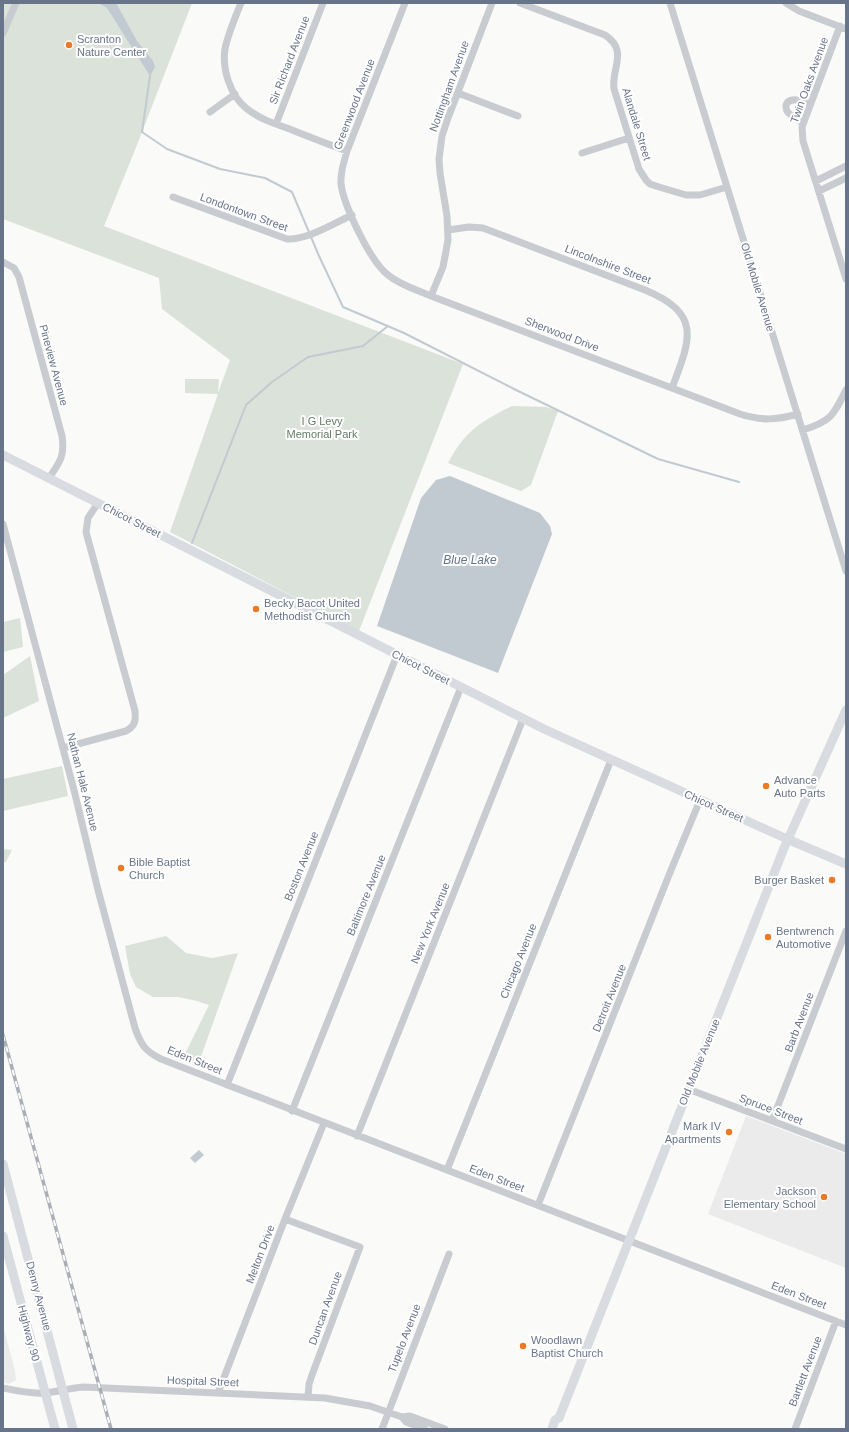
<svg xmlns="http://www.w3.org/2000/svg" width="849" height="1432" font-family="Helvetica,sans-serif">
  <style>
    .built { fill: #ebebeb }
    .green { fill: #dae2d9 }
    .water { fill: #c2cad1 }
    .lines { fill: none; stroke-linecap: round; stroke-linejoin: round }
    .stream { stroke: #c2cad1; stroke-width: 2 }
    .minor { stroke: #c8cbcf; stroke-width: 7 }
    .major { stroke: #d8dbe0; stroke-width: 9 }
    .rail-casing { stroke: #aaaeb6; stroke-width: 3.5 }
    .rail { stroke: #fff; stroke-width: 2; stroke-dasharray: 6; stroke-linecap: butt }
    .poi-dot { fill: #ec7926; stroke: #fff; stroke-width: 1.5 }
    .labels { text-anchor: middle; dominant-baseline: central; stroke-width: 4; stroke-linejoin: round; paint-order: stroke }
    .poi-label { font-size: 11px; fill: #68748a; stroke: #fff; text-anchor: start }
    .street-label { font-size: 11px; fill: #68748a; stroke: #fff }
    .park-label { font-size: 11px; fill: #637b63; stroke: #fff }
    .water-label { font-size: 12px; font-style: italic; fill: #637685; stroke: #fff }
  </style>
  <rect width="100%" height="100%" fill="#fafaf8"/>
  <path class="built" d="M746 1116 846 1154V1268L708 1214Z
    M3 1326 15 1370 16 1380 9 1384 3 1382Z"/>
  <path class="green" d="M3 3H192L135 150 104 226 463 364 359 631 170 532 218 394 185 393V379H219L218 393 230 360 162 309 159 278 3 219Z
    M512 406 546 407 558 411 531 485 521 491 448 463C465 431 480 422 512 406Z
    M20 618 23 647 3 652V622Z
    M30 656 39 701 3 718V675Z
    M62 766 68 796 3 811V779Z
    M3 849 12 850 6 862H3Z
    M166 936 186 953 212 958 238 953 198 1065 182 1060 209 1005 197 1001 178 997H153L136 987 130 974 125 946Z"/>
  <path class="water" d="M99 3H116L137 41 153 61 155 67 150 76 107 8Z
    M450 476 540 513 550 526 552 534 498 673 377 626 421 498 436 480Z
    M199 1150 204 1155 195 1163 190 1158Z"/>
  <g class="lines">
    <path class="stream" d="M150 76 142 132 167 149 220 169 265 178 292 192 319 256 343 307 404 333 514 389 658 459 739 482
      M192 543 246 405 272 382 308 357 363 346 388 326"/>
    <path class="minor" d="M241 3C235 18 228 34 225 49 222 69 230 95 246 108 258 118 272 123 287 128 307 136 327 144 347 151
      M405 3 347 151C344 162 340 172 341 184 344 206 370 261 388 275 400 285 417 290 431 296L740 414C762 421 776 420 798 414
      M520 3 605 35C629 51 611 68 614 89L639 169 646 180 650 184 659 187 686 195H700L727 187
      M670 3 846 571
      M786 3 799 11 846 29
      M840 26 802 127 803 141 846 279
      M3 33 16 3
      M458 93 518 116
      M210 112 235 94
      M802 123C798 119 790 116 787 111 786 110 786 107 786 105 789 96 803 101 810 104
      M276 124 323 3
      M582 153 629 138
      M816 181 846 166
      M819 191 846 178
      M173 197 287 239C307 240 333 224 352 215
      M448 230 469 227 483 228 645 290C703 314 690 340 672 388
      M3 262 14 268 19 277 62 436C65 456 60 462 49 478
      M431 296 443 267 448 240 447 216 440 173 439 159 442 136 448 118 492 3
      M803 430C831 421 833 416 846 390
      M3 524 74 790 98 890 135 1028C141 1045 145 1051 161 1059L846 1325
      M63 748 126 731C135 726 136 721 135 711L86 532 88 518 98 503
      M227 1085 397 655
      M688 1089 846 1149
      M292 1111 461 687
      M772 1121 846 931
      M357 1136 523 719
      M447 1170 611 760
      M538 1205 669 875 700 800
      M285 1219 360 1247 312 1375 309 1384 308 1397
      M3 1388C17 1391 30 1394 44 1393 57 1392 70 1388 83 1387L325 1398 370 1406 402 1417 410 1416 445 1429
      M218 1393 285 1219 324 1123
      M402 1417 406 1422 425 1429
      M382 1429 449 1254
      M795 1429 836 1321"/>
    <path class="major" d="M3 455 544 729 787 839 846 864
      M3 1164 73 1429
      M3 1236 55 1429
      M552 1429 555 1420 559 1418 784 848 846 710"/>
    <defs>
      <path id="rail" d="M3 1035 111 1429"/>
    </defs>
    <use href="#rail" class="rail-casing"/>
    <use href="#rail" class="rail"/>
  </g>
  <g class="poi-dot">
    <circle cx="69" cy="45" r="4"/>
    <circle cx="256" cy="609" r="4"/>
    <circle cx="766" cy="786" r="4"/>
    <circle cx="121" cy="868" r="4"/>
    <circle cx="832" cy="880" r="4"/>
    <circle cx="768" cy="937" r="4"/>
    <circle cx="729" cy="1132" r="4"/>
    <circle cx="824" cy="1197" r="4"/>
    <circle cx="523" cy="1346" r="4"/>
  </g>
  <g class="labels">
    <g class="poi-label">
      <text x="77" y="39">Scranton<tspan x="77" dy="13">Nature Center</tspan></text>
      <text x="264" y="603">Becky Bacot United<tspan x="264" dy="13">Methodist Church</tspan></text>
      <text x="774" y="780">Advance<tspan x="774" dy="13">Auto Parts</tspan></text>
      <text x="129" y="862">Bible Baptist<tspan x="129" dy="13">Church</tspan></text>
      <text x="824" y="880" text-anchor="end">Burger Basket</text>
      <text x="776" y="931">Bentwrench<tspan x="776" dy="13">Automotive</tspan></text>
      <text x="721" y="1126" text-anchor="end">Mark IV<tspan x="721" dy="13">Apartments</tspan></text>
      <text x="816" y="1191" text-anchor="end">Jackson<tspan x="816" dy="13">Elementary School</tspan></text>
      <text x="531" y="1340">Woodlawn<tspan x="531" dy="13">Baptist Church</tspan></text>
    </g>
    <g class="street-label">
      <text transform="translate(289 60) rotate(-69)">Sir Richard Avenue</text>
      <text transform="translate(809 80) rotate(-70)">Twin Oaks Avenue</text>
      <text transform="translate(449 86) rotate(-70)">Nottingham Avenue</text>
      <text transform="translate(354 104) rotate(-69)">Greenwood Avenue</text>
      <text transform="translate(637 124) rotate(73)">Alandale Street</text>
      <text transform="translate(244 212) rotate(20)">Londontown Street</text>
      <text transform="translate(608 264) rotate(21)">Lincolnshire Street</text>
      <text transform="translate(758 287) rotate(73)">Old Mobile Avenue</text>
      <text transform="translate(562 334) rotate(21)">Sherwood Drive</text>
      <text transform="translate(54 365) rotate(75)">Pineview Avenue</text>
      <text transform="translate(132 520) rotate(27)">Chicot Street</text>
      <text transform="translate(421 667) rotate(27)">Chicot Street</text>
      <text transform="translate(83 782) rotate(76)">Nathan Hale Avenue</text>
      <text transform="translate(714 806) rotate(24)">Chicot Street</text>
      <text transform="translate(301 866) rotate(-68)">Boston Avenue</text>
      <text transform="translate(366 895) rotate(-68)">Baltimore Avenue</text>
      <text transform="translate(430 923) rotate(-68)">New York Avenue</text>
      <text transform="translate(518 961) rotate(-68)">Chicago Avenue</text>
      <text transform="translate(609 998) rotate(-68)">Detroit Avenue</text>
      <text transform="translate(799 1022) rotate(-69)">Barb Avenue</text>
      <text transform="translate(195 1060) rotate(22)">Eden Street</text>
      <text transform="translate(699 1062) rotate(-68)">Old Mobile Avenue</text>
      <text transform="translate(771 1109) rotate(21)">Spruce Street</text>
      <text transform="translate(497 1178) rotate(21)">Eden Street</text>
      <text transform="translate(260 1254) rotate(-69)">Melton Drive</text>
      <text transform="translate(799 1295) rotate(21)">Eden Street</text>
      <text transform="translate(39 1296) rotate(75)">Denny Avenue</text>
      <text transform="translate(325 1308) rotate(-70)">Duncan Avenue</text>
      <text transform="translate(29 1333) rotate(75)">Highway 90</text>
      <text transform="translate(404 1338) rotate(-69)">Tupelo Avenue</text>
      <text transform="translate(805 1371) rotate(-69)">Bartlett Avenue</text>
      <text transform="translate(203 1381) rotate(2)">Hospital Street</text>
    </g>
    <g class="park-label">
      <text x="322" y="421">I G Levy<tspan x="322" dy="13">Memorial Park</tspan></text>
    </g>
    <g class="water-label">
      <text x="470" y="560">Blue Lake</text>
    </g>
  </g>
  <rect width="849" height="1432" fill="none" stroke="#68748a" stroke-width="8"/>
</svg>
